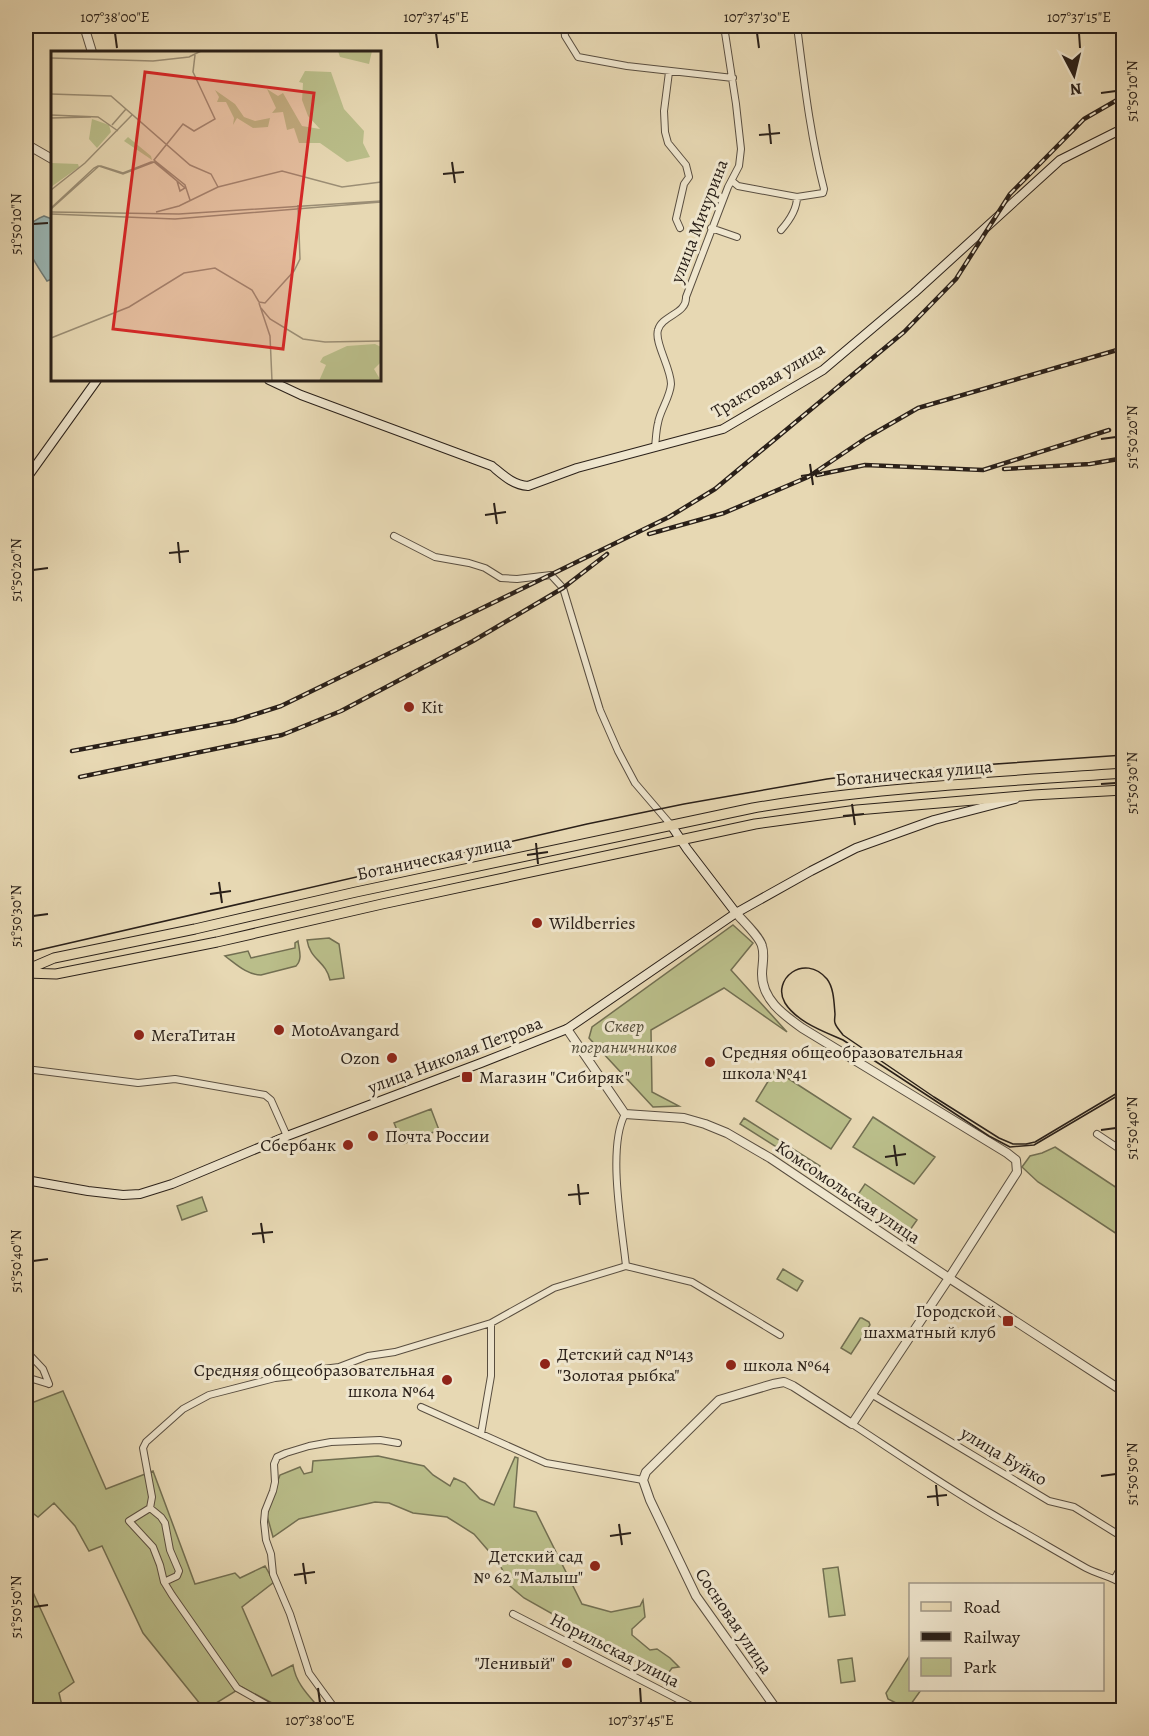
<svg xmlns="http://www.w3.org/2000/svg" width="1149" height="1736" font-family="Alegreya,serif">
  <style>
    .green { fill: #babe8a; stroke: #726f52; stroke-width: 1.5 }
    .water { fill: #9ab8b7; stroke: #6d7b78; stroke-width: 1.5 }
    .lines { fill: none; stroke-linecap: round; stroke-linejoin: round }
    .minor-casing { stroke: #594e40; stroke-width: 8 }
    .tertiary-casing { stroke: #594e40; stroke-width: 10 }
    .secondary-casing { stroke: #2a2019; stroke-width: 10 }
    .primary-casing { stroke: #2a2019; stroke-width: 11 }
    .minor { stroke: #efe6ce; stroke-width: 6 }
    .tertiary { stroke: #efe6ce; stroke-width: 8 }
    .secondary { stroke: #efe6ce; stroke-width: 8 }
    .primary { stroke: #e7d8b3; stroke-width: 9 }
    .tram { stroke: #2a2019; stroke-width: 1.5 }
    .rail-casing { stroke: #2a2019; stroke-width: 4.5 }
    .rail { stroke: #efe6ce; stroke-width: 2; stroke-dasharray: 7; stroke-linecap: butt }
    .ticks { fill: none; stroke: #2a2019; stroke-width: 2 }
    .poi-dot { fill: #8f2418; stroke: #efe6ce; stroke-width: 2 }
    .labels { text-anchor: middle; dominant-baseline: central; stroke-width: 6; stroke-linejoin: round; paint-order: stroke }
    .street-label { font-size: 18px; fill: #2a2019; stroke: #efe6ce }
    .poi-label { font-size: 18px; fill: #2a2019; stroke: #efe6ce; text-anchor: start }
    .park-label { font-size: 18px; font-style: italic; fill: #554f3b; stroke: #efe6ce }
    .inset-road { fill: none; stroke: #9b8e75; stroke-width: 1.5 }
    .view { fill: #d62828; fill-opacity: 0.15; stroke: #d62828; stroke-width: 3 }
    .inset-edge { fill: none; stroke: #2a2019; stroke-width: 3 }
    .neatline { fill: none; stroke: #2a2019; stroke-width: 2 }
    .ticks-label { font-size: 15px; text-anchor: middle; fill: #2a2019 }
  </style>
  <rect width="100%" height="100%" fill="#e7d8b3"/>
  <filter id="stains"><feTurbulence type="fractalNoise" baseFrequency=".00333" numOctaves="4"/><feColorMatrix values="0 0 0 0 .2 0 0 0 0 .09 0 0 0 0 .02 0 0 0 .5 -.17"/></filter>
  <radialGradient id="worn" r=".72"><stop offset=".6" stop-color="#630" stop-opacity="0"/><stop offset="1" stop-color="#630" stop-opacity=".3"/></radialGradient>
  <path class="green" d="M733 925 753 943 731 970 787 1032 724 988 651 1030 652 1092 679 1106 653 1107 589 1038 592 1027Z
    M329 938 339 944 344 978 330 980C326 961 310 960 307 940Z
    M298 941C299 950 303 959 296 966L261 975C247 975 236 964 225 956L248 951 251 958 295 948V943Z
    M775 1070 851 1119 831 1149 756 1101Z
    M431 1109 439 1130 403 1144 394 1123Z
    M873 1117 935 1157 914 1184 853 1147Z
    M744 1118 820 1166 816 1172 740 1124Z
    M1055 1147 1123 1192V1238L1038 1182 1022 1167 1030 1156 1042 1153Z
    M865 1184 917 1220 910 1230 857 1196Z
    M202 1197 207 1211 182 1220 177 1206Z
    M783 1269 803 1281 797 1291 777 1279Z
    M860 1318H862L869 1322 870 1325 851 1354 841 1348Z
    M63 1391 106 1489 153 1471 195 1584 235 1573 240 1578 265 1566 274 1582 242 1607 272 1676 293 1665C296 1684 309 1696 321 1710H285L242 1687 205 1710 143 1633 102 1546 89 1551 75 1526 54 1503 38 1517 26 1508V1405Z
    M378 1456 424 1466 433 1475 450 1486 454 1478 465 1483 480 1499 494 1505 515 1457 518 1458 514 1507 536 1512 582 1604 611 1612 640 1606 643 1600 645 1617 632 1629V1635L650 1650 657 1649 670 1658 679 1667 672 1668 669 1672 668 1676 634 1660 524 1598 510 1586 499 1563 474 1534 447 1517 413 1513 389 1503 375 1502 299 1519 273 1537 266 1512 280 1475 300 1467 304 1474 312 1472 313 1461Z
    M838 1567 845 1615 829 1617 823 1569Z
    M26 1577 74 1682 59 1693 63 1710H26Z
    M910 1655V1690H921L911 1704 906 1708 888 1699 886 1693Z
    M852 1658 855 1681 841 1683 838 1660Z"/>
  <path class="water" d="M44 216 52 219V279L47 281C34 260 8 230 44 216Z"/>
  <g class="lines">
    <defs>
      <path id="minor" d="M564 26 565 36 578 57 627 66 733 78
        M669 72 664 111 665 132 668 143 686 165 689 177 684 184 676 219 680 228
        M732 181 738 186 797 197 823 193 824 189C810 135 804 80 797 26
        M711 228 737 237
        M781 230C789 221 797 209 797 197
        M655 447C656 439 656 431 658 423 660 410 670 398 671 384 671 368 654 342 658 330 662 315 687 314 686 297L728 187 739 166 741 149 736 104 724 26
        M394 536 435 557 469 563 485 568 501 578 517 579 551 575 563 588 600 710 618 751 635 783 671 825
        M26 1069 138 1083 175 1079 265 1095 271 1100 287 1136
        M1097 1134 1124 1152
        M626 1266 692 1282 780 1335
        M26 1351 43 1369 49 1384
        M26 1377 49 1384
        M871 1394 1049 1501 1074 1507 1124 1538
        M421 1407 546 1463 643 1480
        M852 1424C904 1458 956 1494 1011 1525 1036 1539 1061 1554 1086 1568 1099 1575 1112 1576 1124 1585
        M481 1434 491 1376V1323L554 1288 626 1266C622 1227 607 1148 625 1114
        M150 1508 129 1521 153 1547 160 1565 164 1582 172 1595 237 1688 276 1710
        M1115 1578 1124 1562
        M164 1582 177 1576 179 1571 170 1550 165 1523 161 1517 150 1508 152 1497 143 1448 146 1442 183 1409 209 1395 275 1378 293 1376 315 1370 339 1367 368 1356 395 1352 491 1323
        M513 1614 697 1709 703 1710
        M336 1710 309 1673 290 1614 273 1574 271 1554 266 1540 264 1522 265 1511 273 1491 275 1482 274 1464 277 1457 286 1453 309 1446 331 1442 380 1440 398 1443"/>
      <path id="tertiary" d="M84 26 92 52
        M26 144 52 159
        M736 913C743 921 760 937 762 946 765 955 762 965 762 974 762 1000 784 1015 802 1028L1007 1153 1016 1160 1017 1172 951 1275 852 1424 793 1386 784 1382 773 1384 719 1400 646 1472 643 1480 650 1500 696 1596 777 1710
        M567 1029 625 1114 684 1118 705 1124 727 1133 770 1158 949 1278 1124 1392"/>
      <path id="secondary" d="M269 380 301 395 492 466C503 475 513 485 528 486L577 468 723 429 823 370 914 293 1060 160 1124 128
        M26 479 97 380
        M671 825 687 849 736 913
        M26 1180 88 1191 123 1195 140 1194 172 1184 287 1136 481 1063 567 1029 736 913 811 871 856 848 934 820 1015 799"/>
      <path id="primary" d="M26 970 54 958 195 929 356 892 753 808C875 787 1000 782 1124 773
        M26 973 56 974 217 942 382 904 755 824 857 810 1033 795 1124 790"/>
    </defs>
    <use href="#minor" class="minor-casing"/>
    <use href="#tertiary" class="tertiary-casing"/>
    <use href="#secondary" class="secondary-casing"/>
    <use href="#primary" class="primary-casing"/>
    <use href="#minor" class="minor"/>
    <use href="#tertiary" class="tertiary"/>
    <use href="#secondary" class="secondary"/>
    <use href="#primary" class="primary"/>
    <path class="tram" d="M26 953 587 824 684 804 827 779 881 772 1124 755
      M1124 1089 1035 1142 1026 1144H1013L999 1138 934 1097 843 1035C841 1032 836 1027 835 1023 834 1021 835 1017 835 1014 834 1003 834 988 827 979 804 952 771 980 785 1003 797 1022 823 1031 843 1040L989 1136 1010 1147 1034 1145 1124 1092"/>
    <defs>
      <path id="rail" d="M1004 469 1090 464 1124 458
        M817 475 865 465 983 470 1109 430
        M649 534 724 513 808 477 866 438 918 408 1124 348
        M72 751 234 721 281 706 669 517 715 489 904 332 956 279 1010 194 1084 119 1124 96
        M80 777 282 735 341 711 473 641 563 588 607 554"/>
    </defs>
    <use href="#rail" class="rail-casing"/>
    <use href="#rail" class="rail"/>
  </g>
  <path class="ticks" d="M115 33 117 48M436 33 438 48M757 33 759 48M1079 33 1080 48M1101 93 1116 91M769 124 771 144M759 135 780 133M452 162 455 183M443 174 464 172M33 224 48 223M1101 439 1116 437M810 464 813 485M801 476 822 473M494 503 497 524M485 515 506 512M178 542 180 563M169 553 189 551M33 570 48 568M1101 784 1116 783M852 804 855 825M843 816 864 814M536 843 538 864M527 855 548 852M219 882 222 903M210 894 231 891M33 916 48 914M1101 1130 1116 1128M894 1145 897 1166M885 1157 906 1154M578 1184 580 1205M568 1195 589 1193M261 1223 264 1243M252 1234 273 1232M33 1261 48 1259M1101 1476 1116 1474M936 1485 938 1506M927 1497 947 1495M619 1524 622 1545M610 1536 631 1533M303 1563 306 1584M294 1575 315 1572M33 1607 48 1605M318 1688 320 1703M640 1688 641 1703"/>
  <g class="poi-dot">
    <circle cx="409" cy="707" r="6"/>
    <circle cx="537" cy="923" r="6"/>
    <circle cx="279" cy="1030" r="6"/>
    <circle cx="139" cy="1035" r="6"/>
    <circle cx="392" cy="1058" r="6"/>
    <circle cx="710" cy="1062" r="6"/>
    <rect x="461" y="1071" width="12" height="12" rx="3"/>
    <circle cx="373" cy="1136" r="6"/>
    <circle cx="348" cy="1145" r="6"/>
    <rect x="1002" y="1315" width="12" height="12" rx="3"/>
    <circle cx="545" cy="1364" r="6"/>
    <circle cx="731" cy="1365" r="6"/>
    <circle cx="447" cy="1380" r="6"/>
    <circle cx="595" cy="1566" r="6"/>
    <circle cx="567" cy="1663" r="6"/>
  </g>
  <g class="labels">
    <g class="street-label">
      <text transform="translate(699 221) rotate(-69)">улица Мичурина</text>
      <text transform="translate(768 380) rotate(-31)">Трактовая улица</text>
      <text transform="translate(914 773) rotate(-5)">Ботаническая улица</text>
      <text transform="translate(434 858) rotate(-12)">Ботаническая улица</text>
      <text transform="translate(455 1055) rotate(-21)">улица Николая Петрова</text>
      <text transform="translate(848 1192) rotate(34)">Комсомольская улица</text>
      <text transform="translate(1004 1456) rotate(31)">улица Буйко</text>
      <text transform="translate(734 1621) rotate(56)">Сосновая улица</text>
      <text transform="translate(615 1650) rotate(27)">Норильская улица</text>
    </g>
    <g class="poi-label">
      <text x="421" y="707">Kit</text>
      <text x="549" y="923">Wildberries</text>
      <text x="291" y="1030">MotoAvangard</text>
      <text x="151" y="1035">МегаТитан</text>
      <text x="722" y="1052">Средняя общеобразовательная<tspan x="722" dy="21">школа №41</tspan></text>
      <text x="380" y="1058" text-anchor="end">Ozon</text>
      <text x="479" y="1077">Магазин "Сибиряк"</text>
      <text x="385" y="1136">Почта России</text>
      <text x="336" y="1145" text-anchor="end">Сбербанк</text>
      <text x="996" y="1311" text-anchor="end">Городской<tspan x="996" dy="21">шахматный клуб</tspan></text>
      <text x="557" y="1354">Детский сад №143<tspan x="557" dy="21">"Золотая рыбка"</tspan></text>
      <text x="743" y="1365">школа №64</text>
      <text x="435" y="1370" text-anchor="end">Средняя общеобразовательная<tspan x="435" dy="21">школа №64</tspan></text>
      <text x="583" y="1556" text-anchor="end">Детский сад<tspan x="583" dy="21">№ 62 "Малыш"</tspan></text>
      <text x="555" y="1663" text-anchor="end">"Ленивый"</text>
    </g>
    <g class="park-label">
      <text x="624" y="1026">Сквер<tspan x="624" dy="21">пограничников</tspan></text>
    </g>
  </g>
  <g transform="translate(51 51)">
    <rect width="330" height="330" fill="#e7d8b3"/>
    <path d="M287 0H321L318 13 289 6ZM254 20 280 21 293 58 313 80 312 92 319 106 296 111 269 92H248L243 77 236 79 232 61 221 62 225 57 216 38 227 45 232 42 251 75 269 78 257 65 251 49 252 32 248 31ZM164 39 184 53 193 66 204 70 219 67 217 76 202 77 186 67 182 74 183 67 175 51H166L168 46ZM41 68 58 74 60 81 46 97 38 88ZM77 86 100 105 101 109 73 90ZM0 112 27 113 28 116 0 136ZM324 293 330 296V311L323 318 330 330H268L275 314 269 311 272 306 296 295Z" fill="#babe8a"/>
    <path class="inset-road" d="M0 7 102 10 138 6 150 0M0 43 60 45 139 114 160 123 167 136M0 64 47 66 67 80M0 67 40 66M61 74 75 58M0 139 34 112 81 64M139 149 134 134 103 109 132 73 143 80 164 68 142 21 144 4M0 157 43 117 47 115H50L72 122 100 111H104L134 137 129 140 126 130 103 111 72 123 48 115 0 158M0 161 128 163 330 150M105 161 128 155 167 136 231 120 291 136 330 131M0 163 124 168 330 151M208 252 219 285 221 330M210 257 219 268 252 288 274 291 330 290M0 287 78 256 133 222 164 217 201 239 208 251 214 252 243 220 249 208 247 154"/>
    <path class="view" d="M94 21 263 42 232 298 62 278Z"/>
    <rect width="330" height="330" class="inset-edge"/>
  </g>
  <rect width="1149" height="1736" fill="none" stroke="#e7d8b3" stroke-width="66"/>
  <rect x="909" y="1583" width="195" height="108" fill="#efe6ce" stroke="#a09786" stroke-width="1.5"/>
  <rect x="921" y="1602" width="30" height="9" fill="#e7d8b3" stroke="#a09786" stroke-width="1.5"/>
  <text x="963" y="1613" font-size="18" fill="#2a2019">Road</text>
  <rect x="921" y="1632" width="30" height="9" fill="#2a2019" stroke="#a09786" stroke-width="1.5"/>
  <text x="963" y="1643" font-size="18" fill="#2a2019">Railway</text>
  <rect x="921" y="1658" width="30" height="18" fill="#babe8a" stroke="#a09786" stroke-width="1.5"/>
  <text x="963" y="1673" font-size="18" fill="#2a2019">Park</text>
  <g transform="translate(1074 75) rotate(173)" stroke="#efe6ce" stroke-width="4.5" paint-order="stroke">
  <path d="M0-4.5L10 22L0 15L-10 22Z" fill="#2a2019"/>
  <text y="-9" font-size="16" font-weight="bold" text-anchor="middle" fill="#2a2019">N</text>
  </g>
  <rect x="33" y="33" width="1083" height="1670" class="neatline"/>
  <g class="ticks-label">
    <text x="115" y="22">107°38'00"E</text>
    <text x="436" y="22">107°37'45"E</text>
    <text x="757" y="22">107°37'30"E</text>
    <text x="1079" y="22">107°37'15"E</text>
    <text transform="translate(1132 91) rotate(-90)" y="5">51°50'10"N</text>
    <text transform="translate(16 224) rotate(-90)" y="5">51°50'10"N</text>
    <text transform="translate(1132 437) rotate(-90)" y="5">51°50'20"N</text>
    <text transform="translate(16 570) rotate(-90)" y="5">51°50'20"N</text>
    <text transform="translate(1132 783) rotate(-90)" y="5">51°50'30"N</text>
    <text transform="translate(16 916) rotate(-90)" y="5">51°50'30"N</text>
    <text transform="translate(1132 1128) rotate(-90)" y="5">51°50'40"N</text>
    <text transform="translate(16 1261) rotate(-90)" y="5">51°50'40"N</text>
    <text transform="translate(1132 1474) rotate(-90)" y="5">51°50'50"N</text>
    <text transform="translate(16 1607) rotate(-90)" y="5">51°50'50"N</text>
    <text x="320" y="1725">107°38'00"E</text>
    <text x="641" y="1725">107°37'45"E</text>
  </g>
  <rect width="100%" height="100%" filter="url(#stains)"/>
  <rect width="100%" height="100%" fill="url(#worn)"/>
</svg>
